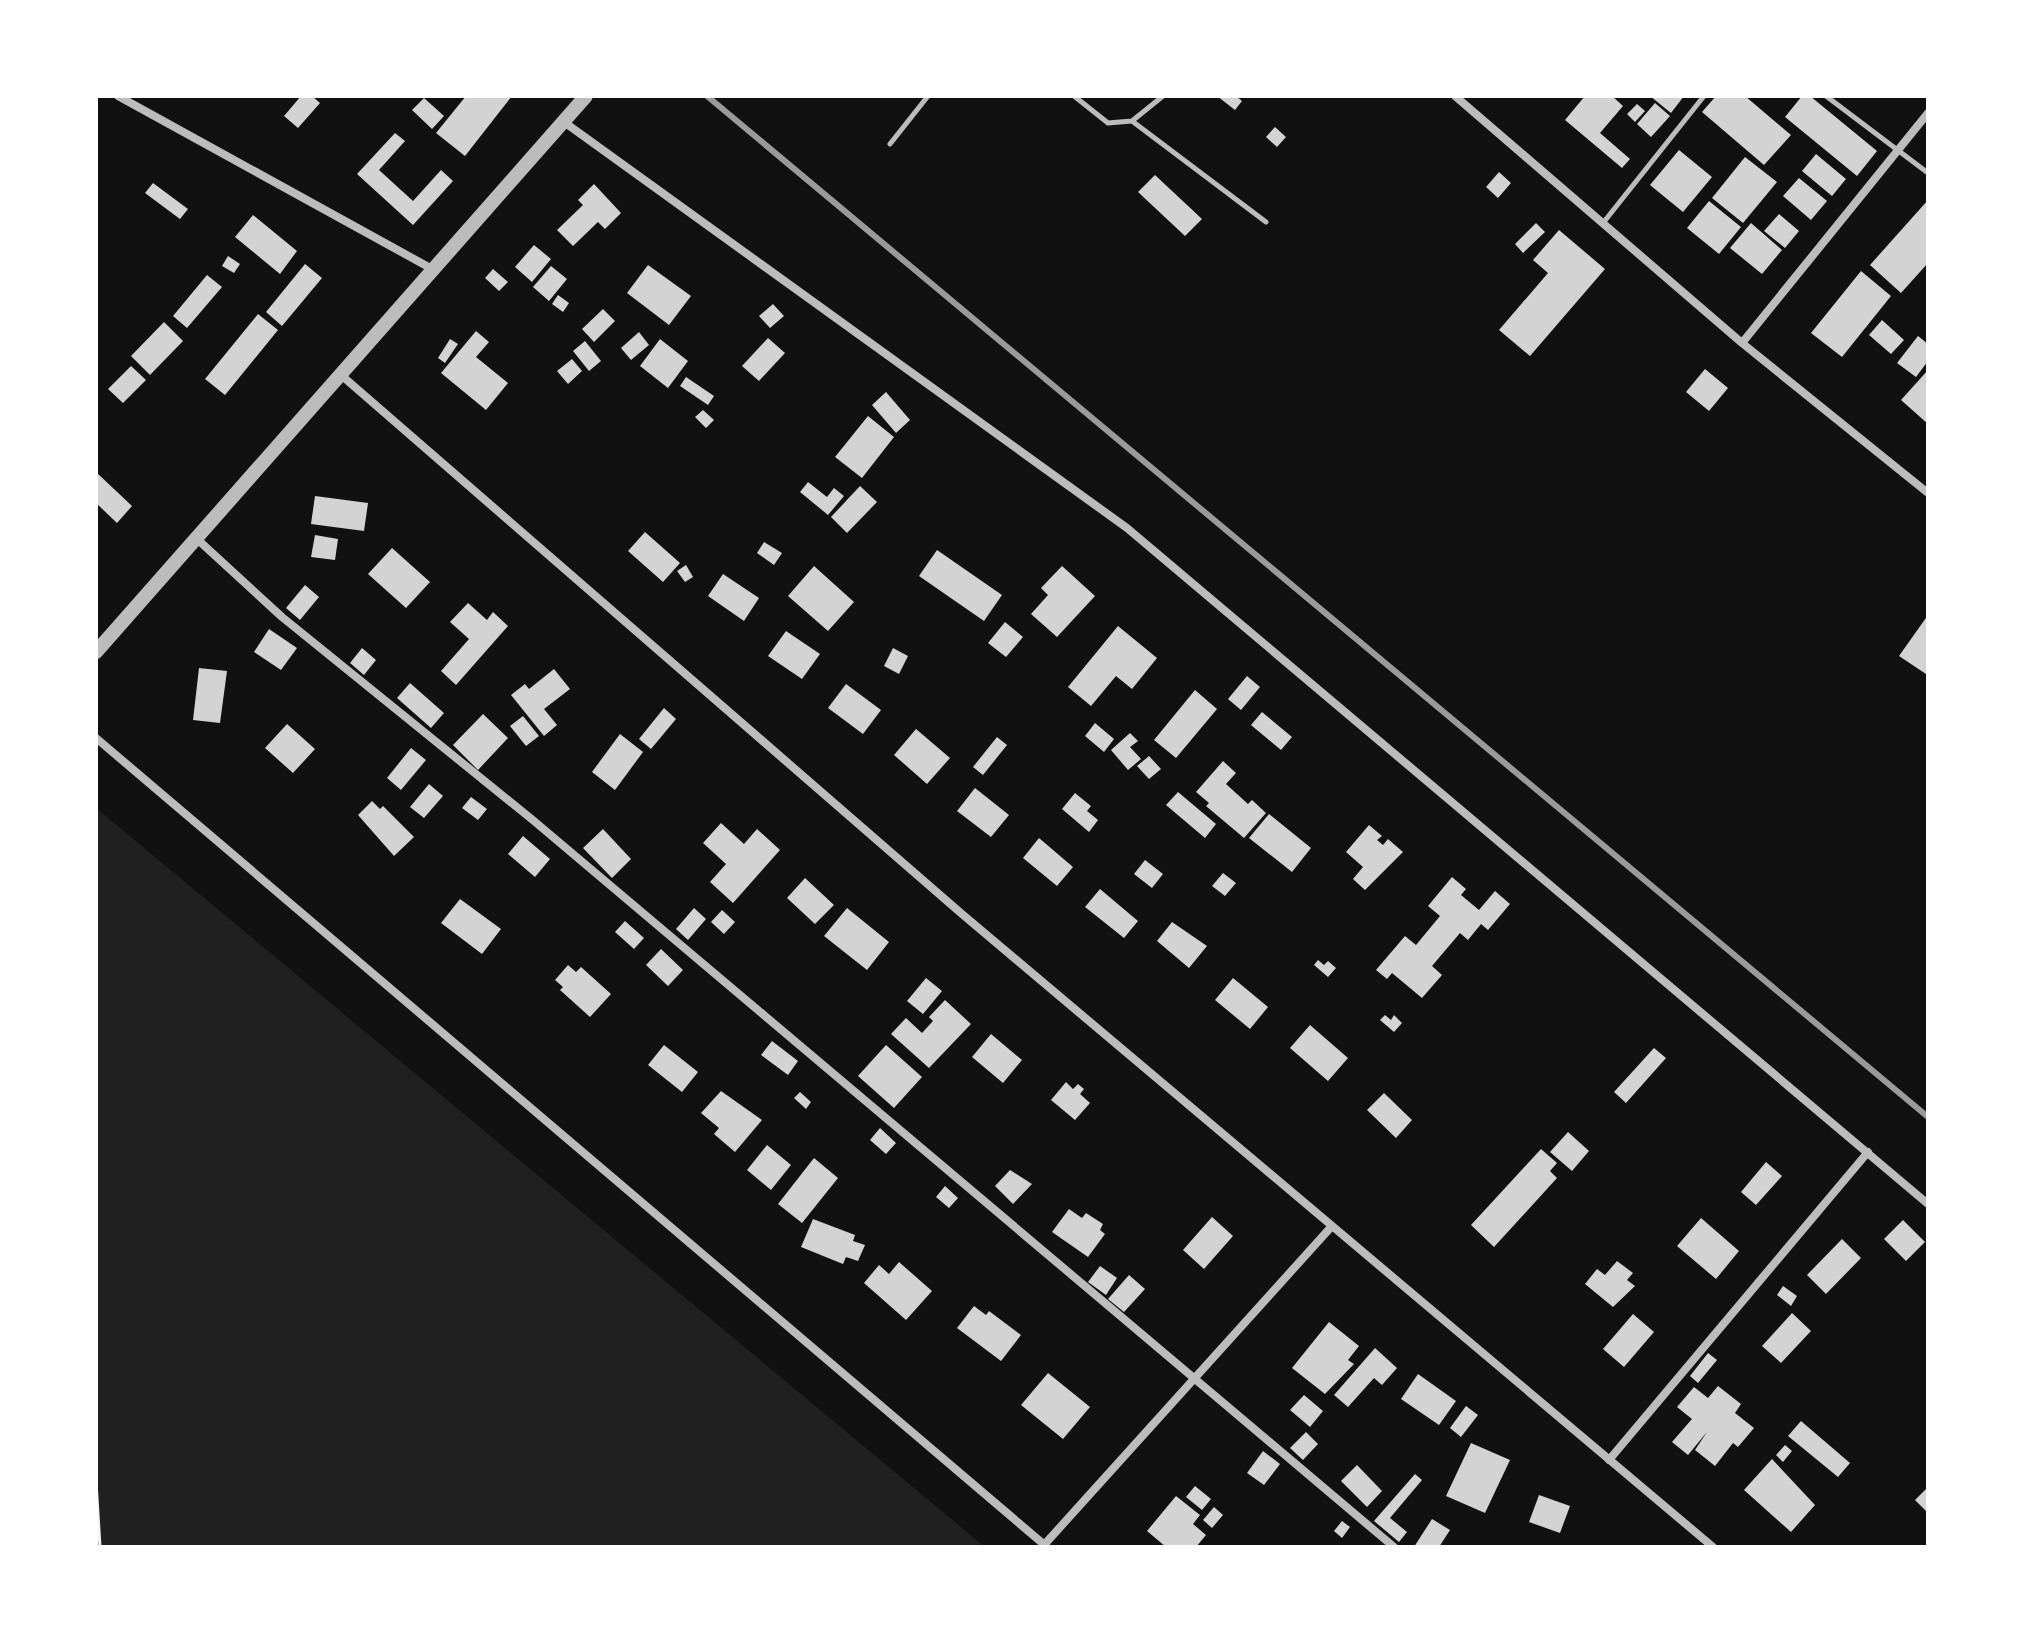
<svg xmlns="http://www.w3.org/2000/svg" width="2024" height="1643" font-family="'Fira Sans Condensed',sans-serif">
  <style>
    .green { fill: #202020 }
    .building { fill: #d3d3d3 }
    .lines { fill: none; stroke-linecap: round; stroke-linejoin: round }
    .path { stroke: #f5f5f5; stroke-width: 3 }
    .service { stroke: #bcbcbc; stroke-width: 5 }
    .minor { stroke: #bcbcbc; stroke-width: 8 }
    .tertiary { stroke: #bcbcbc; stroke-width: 14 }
    .rail { stroke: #9a9a9a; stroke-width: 6 }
  </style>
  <rect width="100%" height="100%" fill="#111"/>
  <path class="green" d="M96 808 985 1547H96Z"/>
  <path class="building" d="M301 96H312L320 103 298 128 284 116Z
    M466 96H512L465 156 436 133Z
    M1217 96H1236L1242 101 1235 110Z
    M1585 96H1612L1623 106 1600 133 1630 159 1622 168 1565 120Z
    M1650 96H1684L1671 113Z
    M1716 96H1745L1791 135 1764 165 1702 112Z
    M1802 96H1810L1877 151 1857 176 1785 117Z
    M424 98 444 116 432 129 412 110Z
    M1655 103 1670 116 1651 137 1637 124Z
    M1637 104 1645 111 1635 122 1627 114Z
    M1275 127 1286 137 1277 147 1266 137Z
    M395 133 405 141 379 170 413 201 441 170 453 181 413 225 357 174Z
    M1679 150 1712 177 1683 212 1650 185Z
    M1816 154 1846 179 1832 196 1802 171Z
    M1745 157 1777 182 1743 223 1712 198Z
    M1499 172 1511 183 1498 198 1486 187Z
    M1155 175 1202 219 1185 236 1138 192Z
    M1799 178 1827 201 1811 220 1783 196Z
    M153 183 188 209 180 219 145 193Z
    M594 184 621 213 605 229 598 222 573 246 557 230 583 205 578 200Z
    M1928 200V263L1901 293 1870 265Z
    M1709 201 1741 227 1719 254 1687 228Z
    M1779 214 1799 231 1785 248 1764 231Z
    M253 215 297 251 280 274 235 237Z
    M1536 223 1545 232 1523 253 1515 244Z
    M1751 223 1782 250 1762 274 1730 248Z
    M1559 230 1605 269 1530 356 1499 330 1548 273 1533 260Z
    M534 245 551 259 532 282 515 267Z
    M228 256 240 264 234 273 222 266Z
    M305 264 322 278 282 326 266 312Z
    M648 265 691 296 669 325 627 293Z
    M551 266 567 279 549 301 533 287Z
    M493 269 508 282 499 291 485 278Z
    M1861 271 1891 296 1842 357 1811 333Z
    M207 275 222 287 187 328 173 316Z
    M558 295 569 303 563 312 552 304Z
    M773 304 784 316 770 328 759 316Z
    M603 309 615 321 594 342 582 329Z
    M258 314 278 330 225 395 205 379Z
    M1882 320 1904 340 1891 354 1869 335Z
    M164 322 183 341 150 375 131 356Z
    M476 331 489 342 476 357 508 383 486 410 441 373Z
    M639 332 649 345 631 360 621 348Z
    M1918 336 1928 344V361L1916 377 1897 363Z
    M768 338 785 353 759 381 742 366Z
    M450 339 458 344 445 363 438 358Z
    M660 339 688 361 668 388 640 366Z
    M585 341 601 361 589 371 573 351Z
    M572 359 582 371 568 384 557 371Z
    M131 366 146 380 123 403 108 389Z
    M1705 369 1728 388 1709 411 1686 392Z
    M1928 370V424L1901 400Z
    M686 377 714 396 708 405 680 386Z
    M886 392 910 420 896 433 872 405Z
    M703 410 714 420 706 428 695 417Z
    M868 416 894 437 862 478 835 457Z
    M96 472 132 506 117 523 96 503Z
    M808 482 827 497 834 488 844 496 828 515 800 492Z
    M860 486 877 502 847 533 831 517Z
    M315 496 368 503 364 531 311 524Z
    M645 532 680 563 663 582 628 551Z
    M315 535 338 539 335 560 311 557Z
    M764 542 782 553 774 565 757 553Z
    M392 548 430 582 406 608 368 574Z
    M937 550 1002 595 984 621 919 576Z
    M686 565 693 577 685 582 677 571Z
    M814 566 854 602 828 631 788 596Z
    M1062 566 1095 596 1057 637 1031 614 1048 595 1041 588Z
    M723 574 759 598 744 621 708 596Z
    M305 585 319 597 300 620 286 608Z
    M468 603 487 620 493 612 508 626 456 685 441 671 469 639 450 622Z
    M1928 615V671L1926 674 1899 656Z
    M1005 622 1023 637 1006 657 988 643Z
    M1118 626 1157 658 1132 689 1116 676 1091 706 1068 687Z
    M269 629 297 648 281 670 254 652Z
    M786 631 820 654 802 679 768 656Z
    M362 648 376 660 364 675 350 663Z
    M893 648 908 656 899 674 884 666Z
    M199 668 227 671 220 723 193 720Z
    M554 669 570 689 544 709 557 725 544 736 511 695 525 684 529 689Z
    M1247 676 1260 687 1241 710 1228 699Z
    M410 683 444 713 431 728 397 698Z
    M846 684 881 710 863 734 828 708Z
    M1195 690 1217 709 1176 758 1154 740Z
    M664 708 676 719 651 749 639 739Z
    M1262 712 1292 737 1281 750 1251 725Z
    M483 714 508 738 478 770 453 745Z
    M523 716 539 736 526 746 510 726Z
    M1095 723 1114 739 1104 752 1085 736Z
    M287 724 315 749 293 773 265 748Z
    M916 729 950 758 927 784 894 755Z
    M1130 733 1138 741 1130 747 1141 759 1128 770 1111 750Z
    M620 734 643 752 615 790 592 772Z
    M997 737 1007 745 983 775 973 767Z
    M411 748 426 760 401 790 387 778Z
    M1149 756 1161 769 1149 779 1137 766Z
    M1223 761 1236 773 1226 784 1248 804 1252 800 1266 813 1244 838 1206 806 1209 803 1196 792Z
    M429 784 443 796 424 818 410 807Z
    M975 788 1009 815 991 837 957 811Z
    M1178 792 1216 824 1205 838 1166 805Z
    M1075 793 1091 806 1087 811 1098 820 1089 832 1062 809Z
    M471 797 487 809 478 820 462 808Z
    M372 801 380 809 383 806 414 837 394 856 358 815Z
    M1269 814 1311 848 1292 872 1249 838Z
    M721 823 744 844 757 829 780 850 733 903 710 882 726 864 703 843Z
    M1369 825 1382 836 1377 840 1383 845 1388 839 1403 852 1365 890 1353 879 1363 867 1346 852Z
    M603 829 631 859 612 878 583 848Z
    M523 836 550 859 535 877 508 854Z
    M1039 838 1073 867 1057 886 1023 858Z
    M1145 860 1163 874 1152 888 1134 874Z
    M1223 873 1236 883 1225 896 1212 886Z
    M1452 877 1466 889 1461 895 1479 910 1495 891 1510 904 1488 930 1481 924 1468 940 1460 933 1432 966 1442 975 1422 998 1392 973 1387 979 1376 970 1405 936 1416 945 1440 916 1428 906Z
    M805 878 834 905 815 924 787 898Z
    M1100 889 1138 921 1124 938 1085 907Z
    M460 899 501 929 482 954 441 923Z
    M694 908 706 919 688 940 676 929Z
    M847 908 889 942 867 970 824 936Z
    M722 910 735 922 724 934 711 922Z
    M625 921 644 938 634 949 615 932Z
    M1172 922 1207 946 1189 968 1157 941Z
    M661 949 683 970 668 986 646 965Z
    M1318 960 1324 965 1328 961 1336 968 1328 977 1314 965Z
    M568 965 576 972 581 967 611 994 590 1017 560 990 563 987 555 980Z
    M926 978 942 991 923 1014 907 1001Z
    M1233 978 1268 1007 1250 1029 1215 1000Z
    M945 1000 971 1024 929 1068 891 1034 906 1018 922 1033 933 1021 929 1017Z
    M1385 1015 1391 1020 1394 1015 1402 1023 1394 1032 1380 1020Z
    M1310 1025 1348 1058 1328 1081 1290 1048Z
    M991 1034 1022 1060 1003 1083 972 1057Z
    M772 1041 798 1061 788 1075 761 1055Z
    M664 1045 698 1072 682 1092 648 1065Z
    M886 1045 922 1077 894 1108 858 1076Z
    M1654 1048 1666 1058 1626 1103 1614 1092Z
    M1066 1082 1073 1089 1078 1084 1084 1089 1080 1094 1090 1103 1075 1120 1051 1100Z
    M721 1091 762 1120 735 1152 714 1134 719 1128 701 1113Z
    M800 1092 811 1102 806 1109 794 1098Z
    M1384 1093 1412 1120 1396 1138 1367 1110Z
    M880 1128 896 1143 886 1154 870 1140Z
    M1568 1132 1589 1151 1572 1171 1550 1152Z
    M767 1145 791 1165 771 1190 747 1170Z
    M1541 1149 1557 1163 1550 1171 1557 1178 1494 1247 1471 1225Z
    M814 1158 838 1178 802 1223 778 1204Z
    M1766 1162 1782 1176 1756 1205 1741 1192Z
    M1010 1170 1032 1184 1013 1204 995 1186Z
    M945 1186 958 1198 949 1208 936 1197Z
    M1069 1209 1082 1218 1086 1213 1103 1224 1100 1230 1105 1234 1088 1257 1052 1232Z
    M1212 1217 1233 1236 1204 1269 1183 1250Z
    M1701 1218 1739 1251 1716 1279 1677 1246Z
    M813 1219 855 1235 853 1241 865 1245 858 1261 846 1257 843 1264 801 1247Z
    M1903 1220 1925 1242 1906 1261 1884 1239Z
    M1842 1239 1861 1258 1826 1294 1807 1275Z
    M1617 1261 1633 1273 1627 1280 1635 1286 1613 1307 1585 1284 1597 1269 1605 1275Z
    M899 1262 932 1291 906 1320 864 1283 879 1265 889 1274Z
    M1100 1266 1117 1278 1106 1295 1088 1282Z
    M1129 1275 1145 1289 1124 1312 1108 1299Z
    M1783 1286 1797 1296 1791 1306 1777 1295Z
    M974 1306 986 1315 989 1311 1021 1335 1001 1361 957 1328Z
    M1792 1313 1811 1331 1781 1363 1762 1346Z
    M1633 1314 1654 1332 1624 1367 1603 1349Z
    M1329 1322 1359 1346 1348 1360 1354 1364 1325 1394 1292 1368Z
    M1375 1348 1397 1368 1382 1385 1374 1378 1348 1407 1334 1395Z
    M1708 1353 1717 1360 1698 1383 1690 1376Z
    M1048 1373 1090 1407 1063 1439 1021 1405Z
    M1418 1374 1456 1401 1439 1425 1401 1399Z
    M1718 1386 1741 1404 1735 1413 1754 1428 1738 1447 1733 1443 1715 1466 1695 1450 1707 1432 1688 1455 1672 1442 1692 1419 1677 1407 1694 1387 1708 1398Z
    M1304 1395 1323 1411 1310 1427 1290 1410Z
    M1466 1406 1478 1415 1461 1437 1450 1428Z
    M1801 1421 1850 1463 1838 1477 1788 1436Z
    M1306 1432 1318 1444 1303 1460 1290 1448Z
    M1471 1443 1510 1460 1485 1513 1446 1496Z
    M1785 1445 1792 1451 1783 1462 1776 1455Z
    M1263 1451 1280 1464 1264 1485 1247 1473Z
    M1772 1459 1815 1505 1791 1532 1744 1490Z
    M1357 1465 1382 1491 1367 1507 1341 1481Z
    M1415 1474 1422 1480 1390 1518 1407 1532 1399 1542 1374 1521Z
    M1195 1486 1211 1499 1202 1510 1186 1497Z
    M1928 1487V1510L1926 1511 1915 1500Z
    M1539 1495 1570 1506 1560 1533 1529 1522Z
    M1176 1496 1200 1515 1193 1524 1206 1535 1196 1547H1166L1147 1531Z
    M1214 1507 1223 1515 1212 1528 1203 1520Z
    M1432 1519 1450 1530 1439 1547H1414Z
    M1342 1521 1350 1527 1342 1538 1334 1531Z"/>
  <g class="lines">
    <path class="path" d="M96 1481 100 1547"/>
    <path class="service" d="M1074 96 1108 123 1132 121 1163 96
      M1826 96 1928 173
      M1132 121 1266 222
      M890 144 928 96
      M1603 223 1704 96"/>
    <path class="minor" d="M118 96 434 270
      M1455 96 1742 343 1928 493
      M564 122 1127 528 1928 1204
      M1742 343 1928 113
      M341 375 962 914 1713 1547
      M197 539 282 617 534 821 1394 1547
      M96 738 1047 1547
      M1609 1460 1868 1152
      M1044 1545 1332 1226"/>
    <path class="tertiary" d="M96 652 586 96"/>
    <path class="rail" d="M707 96 1928 1117"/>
  </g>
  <rect width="2024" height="1643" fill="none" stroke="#ffffff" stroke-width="196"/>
</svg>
